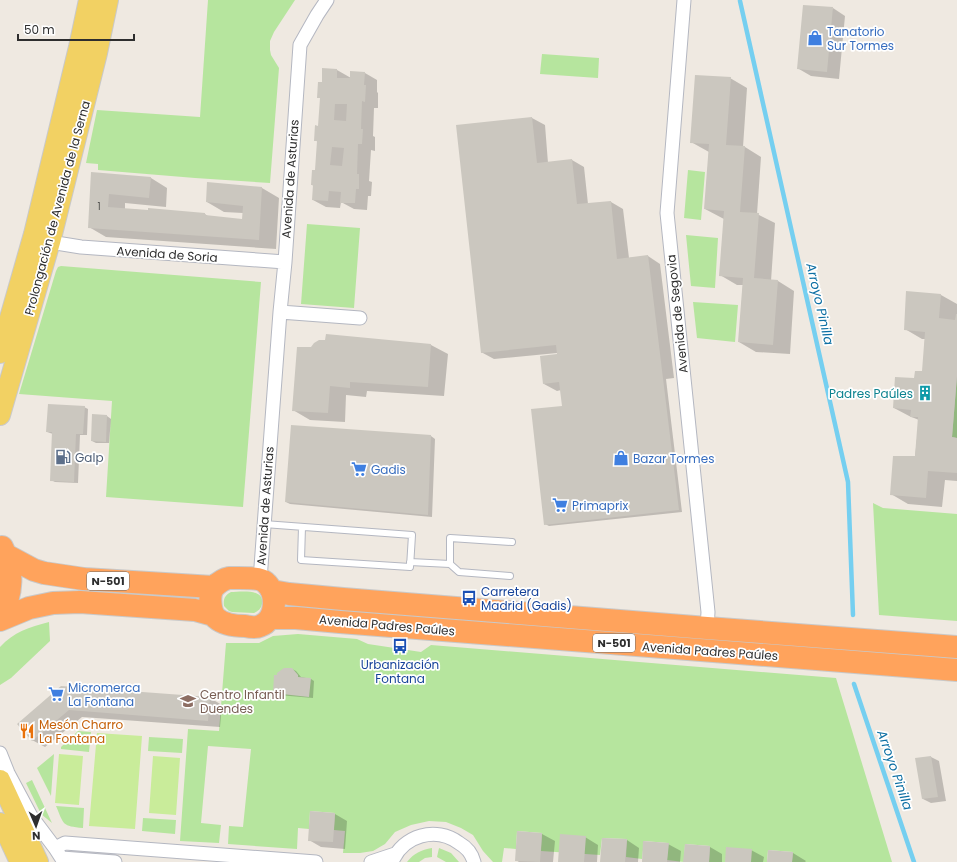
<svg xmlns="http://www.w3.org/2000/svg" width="957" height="862" font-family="Poppins,sans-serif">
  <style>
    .green { fill: #b6e59e }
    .pitch { fill: #c9ec9a }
    .shadow { fill: #0003 }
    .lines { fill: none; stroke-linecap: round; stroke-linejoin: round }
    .stream { stroke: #75cff0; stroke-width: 4.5 }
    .building { fill: #cbc7bf; fill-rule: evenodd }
    .lane-casing { stroke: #b4b7c1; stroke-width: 8 }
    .street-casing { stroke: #b4b7c1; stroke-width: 15 }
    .primary-casing { stroke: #c9c9c9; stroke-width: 22 }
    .highway-casing { stroke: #c9c9c9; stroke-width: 24 }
    .lane { stroke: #fff; stroke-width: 6 }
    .street { stroke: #fff; stroke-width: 13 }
    .primary { stroke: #f2d163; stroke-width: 20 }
    .highway { stroke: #ffa35c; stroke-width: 22 }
    .labels { text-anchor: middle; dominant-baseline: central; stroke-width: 3.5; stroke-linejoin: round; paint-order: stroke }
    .number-label { font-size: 10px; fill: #555452 }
    .shield { fill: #fff; stroke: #6d6d6d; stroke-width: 1 }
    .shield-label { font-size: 11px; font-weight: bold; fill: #2e2e2e }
    .shop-label { font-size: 12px; fill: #366cbe; stroke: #fff; text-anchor: start }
    .street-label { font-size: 12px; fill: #2e2e2e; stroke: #fff }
    .culture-label { font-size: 12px; fill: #0d838f; stroke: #fff; text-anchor: end }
    .service-label { font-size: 12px; fill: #4e5e75; stroke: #fff; text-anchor: start }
    .transit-label { font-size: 12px; fill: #164399; stroke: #fff; text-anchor: start }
    .education-label { font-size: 12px; fill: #785e54; stroke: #fff; text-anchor: start }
    .food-label { font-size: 12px; fill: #c56008; stroke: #fff; text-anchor: start }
    .water-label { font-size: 13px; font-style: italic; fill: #0d6fa3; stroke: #fff }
  </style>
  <rect width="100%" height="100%" fill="#efe9e1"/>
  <path class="green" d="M208 0H295L274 32 270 41V50L271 55 279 68 270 183 195 178 98 170V164L86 163 97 110 200 117Z
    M542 54 599 58 598 78 540 74Z
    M688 170 705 172 701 220 684 218Z
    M307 224 360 228 354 308 301 304Z
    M686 235 718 238 715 288 691 286Z
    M61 266 261 282 243 507 106 497 112 401 19 394 56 271 58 267Z
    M693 302 738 305 735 342 697 338Z
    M957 376V438L952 437Z
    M873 503 883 508 957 514V621L879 615Z
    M231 592C240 592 265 588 262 604 261 609 258 611 254 613L232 612 229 611 224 606C223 599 225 595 231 592Z
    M49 622 50 641 11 678 0 685V647C14 632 29 627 49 622Z
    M298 634 357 639 368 644 421 652 431 645 836 678 892 862H792L793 852 768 850 767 862H709L710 846 685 844 684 862 667 860 668 843 644 841 642 859 626 857 627 839 602 838 600 855 541 851 542 833 517 831 516 849 504 848 502 862H493L483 851 473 835 461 828 446 822 429 821 411 825 395 832 385 844 373 851 360 853H343L345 831 334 830 335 813 310 811 309 829 298 828 297 849 228 844 229 826 243 827 251 749 208 746 201 823 221 825 219 843 180 841 188 729 219 731 226 643H259L273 636Z
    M78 731 91 732 89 752 61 749V747Z
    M149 737 183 739 182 753 148 751Z
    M54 754 51 796 37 768Z
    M32 780 52 823 41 814 26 783Z
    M56 806 84 808 83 828C62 826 64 825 56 806Z
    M143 818 176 820 175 834 142 831Z
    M432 848V857L425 858 419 862H407C414 853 421 850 432 848Z
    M439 848 451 853 459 862H446L437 857Z"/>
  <path class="pitch" d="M97 733 142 736 135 829 89 826Z
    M59 754 83 756 79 805 55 803Z
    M153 756 180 758 176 815 149 813Z"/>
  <path class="shadow" d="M833 8 845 16 839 79 811 76 799 69Z
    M337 70 351 78 365 73 377 80V92L378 93V108H374L373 136 375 137V151L371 150 369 181 372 182 371 196H368L367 210 354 209 341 202 340 208 326 207 313 200 314 186 312 185 316 171 318 142 315 140 319 127 323 83Z
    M730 78 747 88 743 147H745L761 157 757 214 775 223 771 281H778L794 291 790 354 756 352 739 342 743 285H737L720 275 724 219 722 218 705 209 709 152 691 142Z
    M532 118 545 125 548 163 572 160 584 167 588 204 611 202 623 209 629 258 648 256 660 264 674 378 666 379 682 512 549 526 545 524 563 407 561 390 557 391 544 384 558 355 557 353 494 359 481 352Z
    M92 173 151 178 167 188 166 207 125 203V209L205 214 209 217 243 220V213L224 212 207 202 208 183 262 188 279 198 276 249 106 237 89 227Z
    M907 292 941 295 957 304V481L945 480 942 507 908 504 891 494 915 457 919 420 914 418 911 417 894 408 923 372 925 339H922L905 329Z
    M431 345 448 354 444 396 367 391 366 397 346 395 345 422 310 420 293 410 312 348Z
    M84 407 88 409 87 435H80L78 483 55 482 51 480 53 434 47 432Z
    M107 416 111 419 109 443H96L92 441Z
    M431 436 435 439 432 517 290 504 286 502Z
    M292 669 296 671 301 677 311 679 314 681 313 698 278 695 274 693Z
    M61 687 210 698 222 705 220 727 82 717 45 747 32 740Z
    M931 757 939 761 946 801 931 803 923 799Z
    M335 814 347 821 345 849 321 847 309 840Z
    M518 832 542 834 555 841 553 862H519L516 860Z
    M585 837 598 845 597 862H559Z
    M627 840 639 848 638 862H601Z
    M668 844 681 851 680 862H643Z
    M710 847 722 854V862H684Z
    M751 850 764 857 763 862H726Z
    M769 851 793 853 806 861 805 862H768Z"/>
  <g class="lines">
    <path class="stream" d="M740 1 848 482 853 615
      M854 684 914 862"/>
  </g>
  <path class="building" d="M803 5 833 7 827 72 797 69Z
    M322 68 337 69V78H350V71L365 72 364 85H366L365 102 362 101 361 129H363L362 144H358L357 174H359V189H356L355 203H340L341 192 329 191 328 201 312 200 313 185H311L312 170H315L317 141H314L315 125 318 126 320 98H317L318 82H322ZM335 104H347L346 121 334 120ZM332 147 344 148 342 166 330 165Z
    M695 75 731 77 726 145 745 146 740 212 759 213 754 278 778 280 773 345 738 342 743 278 719 276 724 211 704 209 709 144 690 143Z
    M532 117 537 163 572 159 577 204 611 201 617 259 648 255 679 510 544 525 531 409 562 406 559 382 543 384 540 356 557 354 556 345 481 353 456 125Z
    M91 172 151 177 149 198 109 194 108 207 148 210V208L205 213V215L242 219 243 206 206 202 207 182 262 187 259 240 88 228Z
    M906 291 941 294 939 318 955 320 956 314H957V376L952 437 957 438V473L928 471 926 498 890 495 893 456H915L918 417H910L911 410 893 408 895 377 914 378 915 371H922L925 332 904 330Z
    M326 334 431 344 428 387 350 382V388L330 386 328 413 292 411 297 347H311L314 343 319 340H325Z
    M48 404 85 406 83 434H76L74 482 50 481 52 432H46Z
    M92 414 107 415 106 442 91 441Z
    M291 425 431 435 428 515 285 502Z
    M284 668H292L298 675V677L311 678 309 697 273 693 274 675H277V673Z
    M61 686 210 697 208 721 69 710 32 741 17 724Z
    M931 756 938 797 922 799 915 758Z
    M310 811 335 813 333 842 308 841Z
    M517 831 542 833 540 862 515 861Z
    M560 834 586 836 584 862H558Z
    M602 838 627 839 625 862H600Z
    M643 841 669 843 667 862H642Z
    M685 844 710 846 709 862H683Z
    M726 847 752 849 751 862H725Z
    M768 850 793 852 792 862H767Z"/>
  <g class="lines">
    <defs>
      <path id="lane" d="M264 524 412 535 410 567 301 560 302 527
        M410 562 450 564
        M510 576 459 572 450 564V538L512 542"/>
      <path id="street" d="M684 0 667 213 708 612 707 628
        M50 242 81 247 285 262
        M280 312 360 318
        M260 580 280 312 285 262 300 45 317 15 327 0
        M0 753 8 773 31 816 55 848 64 862
        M55 848 65 843 316 862
        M62 858 115 862
        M371 862 395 854
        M392 862C403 835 436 826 459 843 466 847 472 854 474 862"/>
      <path id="primary" d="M0 353 34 234 79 47 89 0
        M0 415 50 242 97 53 108 0
        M0 780 38 862
        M0 823 7 834 20 862"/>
      <path id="highway" d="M6 555 34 570 44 573 84 579 213 587
        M229 578C238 578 259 577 265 582 278 593 277 620 260 626 256 628 250 627 245 626 236 626 224 625 216 618 210 612 208 594 214 587 218 583 224 579 229 578Z
        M272 591 289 594 343 599 707 628 957 647
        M0 616C13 595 14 569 2 547
        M271 618H296L340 622 957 670
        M0 620 29 608 53 603 80 602 195 610 213 615"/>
    </defs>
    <use href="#lane" class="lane-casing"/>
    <use href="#street" class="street-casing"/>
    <use href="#primary" class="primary-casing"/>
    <use href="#highway" class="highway-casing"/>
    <use href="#lane" class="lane"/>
    <use href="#street" class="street"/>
    <use href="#primary" class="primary"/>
    <use href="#highway" class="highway"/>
  </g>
  <defs>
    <symbol id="shop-bare" viewBox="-9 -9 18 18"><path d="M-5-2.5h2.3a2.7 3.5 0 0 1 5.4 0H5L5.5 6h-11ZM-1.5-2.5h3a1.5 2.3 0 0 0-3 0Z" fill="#3f7fe0" stroke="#fff" stroke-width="2.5" paint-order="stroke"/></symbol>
    <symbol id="building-bare" viewBox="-9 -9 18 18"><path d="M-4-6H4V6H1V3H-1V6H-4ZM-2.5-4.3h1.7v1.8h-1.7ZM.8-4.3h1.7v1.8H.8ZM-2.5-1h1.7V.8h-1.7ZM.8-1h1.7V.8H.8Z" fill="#0f9aa8" stroke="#fff" stroke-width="2.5" paint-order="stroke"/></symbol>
    <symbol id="fuel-bare" viewBox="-9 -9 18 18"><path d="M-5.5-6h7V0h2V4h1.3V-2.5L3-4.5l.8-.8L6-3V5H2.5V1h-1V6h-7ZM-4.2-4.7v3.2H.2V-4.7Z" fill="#5c6f8a" stroke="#fff" stroke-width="2.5" paint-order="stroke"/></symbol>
    <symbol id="supermarket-bare" viewBox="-9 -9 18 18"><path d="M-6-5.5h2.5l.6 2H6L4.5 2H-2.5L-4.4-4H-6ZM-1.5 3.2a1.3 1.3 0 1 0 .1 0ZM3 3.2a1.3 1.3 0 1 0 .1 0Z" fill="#3f7fe0" stroke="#fff" stroke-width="2.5" paint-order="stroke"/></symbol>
    <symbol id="bus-bare" viewBox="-9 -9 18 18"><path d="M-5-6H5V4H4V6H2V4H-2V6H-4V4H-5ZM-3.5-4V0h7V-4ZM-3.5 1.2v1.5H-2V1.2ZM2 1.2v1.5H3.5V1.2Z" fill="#1a4fb4" stroke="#fff" stroke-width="2.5" paint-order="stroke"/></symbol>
    <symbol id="school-bare" viewBox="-9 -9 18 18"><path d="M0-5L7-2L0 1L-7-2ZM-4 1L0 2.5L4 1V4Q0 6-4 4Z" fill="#8d6e63" stroke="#fff" stroke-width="2.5" paint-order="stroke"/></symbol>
    <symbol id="restaurant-bare" viewBox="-9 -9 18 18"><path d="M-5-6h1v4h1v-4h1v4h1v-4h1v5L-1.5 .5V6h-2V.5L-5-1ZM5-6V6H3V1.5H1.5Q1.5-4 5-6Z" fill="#e8710a" stroke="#fff" stroke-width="2.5" paint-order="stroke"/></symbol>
  </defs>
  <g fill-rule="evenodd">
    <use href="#shop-bare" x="804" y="27" width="22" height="22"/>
    <use href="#building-bare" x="914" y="382" width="22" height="22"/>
    <use href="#fuel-bare" x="52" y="446" width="22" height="22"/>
    <use href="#shop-bare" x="610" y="447" width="22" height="22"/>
    <use href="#supermarket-bare" x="348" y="458" width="22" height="22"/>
    <use href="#supermarket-bare" x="549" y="494" width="22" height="22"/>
    <use href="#bus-bare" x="458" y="587" width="22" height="22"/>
    <use href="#bus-bare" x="389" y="635" width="22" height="22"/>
    <use href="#supermarket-bare" x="45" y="683" width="22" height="22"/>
    <use href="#school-bare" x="177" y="690" width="22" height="22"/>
    <use href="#restaurant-bare" x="16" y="720" width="22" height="22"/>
  </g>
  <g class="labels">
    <g class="number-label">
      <text x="99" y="206">1</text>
    </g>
    <g class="shield">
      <rect x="87" y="572" width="42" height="18" rx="3"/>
      <rect x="593" y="634" width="42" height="18" rx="3"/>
    </g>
    <g class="shield-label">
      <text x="108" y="581">N-501</text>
      <text x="614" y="643">N-501</text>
    </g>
    <g class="shop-label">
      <text x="827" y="31">Tanatorio<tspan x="827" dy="14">Sur Tormes</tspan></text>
      <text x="633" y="458">Bazar Tormes</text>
      <text x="371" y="469">Gadis</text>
      <text x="572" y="505">Primaprix</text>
      <text x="68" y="687">Micromerca<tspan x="68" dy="14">La Fontana</tspan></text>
    </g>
    <g class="street-label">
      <text transform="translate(290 179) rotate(-86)">Avenida de Asturias</text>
      <text transform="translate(57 208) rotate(-75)">Prolongación de Avenida de la Serna</text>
      <text transform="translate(167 254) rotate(4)">Avenida de Soria</text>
      <text transform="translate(677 314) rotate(-96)">Avenida de Segovia</text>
      <text transform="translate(265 506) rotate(-86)">Avenida de Asturias</text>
      <text transform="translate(387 625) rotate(5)">Avenida Padres Paúles</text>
      <text transform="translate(710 651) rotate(4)">Avenida Padres Paúles</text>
    </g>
    <g class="culture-label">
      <text x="913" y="393">Padres Paúles</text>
    </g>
    <g class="service-label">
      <text x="75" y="457">Galp</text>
    </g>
    <g class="transit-label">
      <text x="481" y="591">Carretera<tspan x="481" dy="14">Madrid (Gadis)</tspan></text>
      <text x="400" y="664" text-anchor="middle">Urbanización<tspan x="400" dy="14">Fontana</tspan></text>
    </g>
    <g class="education-label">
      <text x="200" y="694">Centro Infantil<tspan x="200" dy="14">Duendes</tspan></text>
    </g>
    <g class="food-label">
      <text x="39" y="724">Mesón Charro<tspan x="39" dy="14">La Fontana</tspan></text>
    </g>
    <g class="water-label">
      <text transform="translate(820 304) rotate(77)">Arroyo Pinilla</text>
      <text transform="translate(895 770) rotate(71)">Arroyo Pinilla</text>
    </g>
  </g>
  <g transform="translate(36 826) rotate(178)" stroke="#ffffff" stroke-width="3" paint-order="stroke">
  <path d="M0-3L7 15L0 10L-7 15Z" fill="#2e2e2e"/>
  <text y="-6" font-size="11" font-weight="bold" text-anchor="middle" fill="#2e2e2e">N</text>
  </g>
  <path d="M18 34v6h116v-6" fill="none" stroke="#2e2e2e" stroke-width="2"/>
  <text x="24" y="34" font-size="12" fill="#2e2e2e" stroke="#ffffff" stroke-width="3" paint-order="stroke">50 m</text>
</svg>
